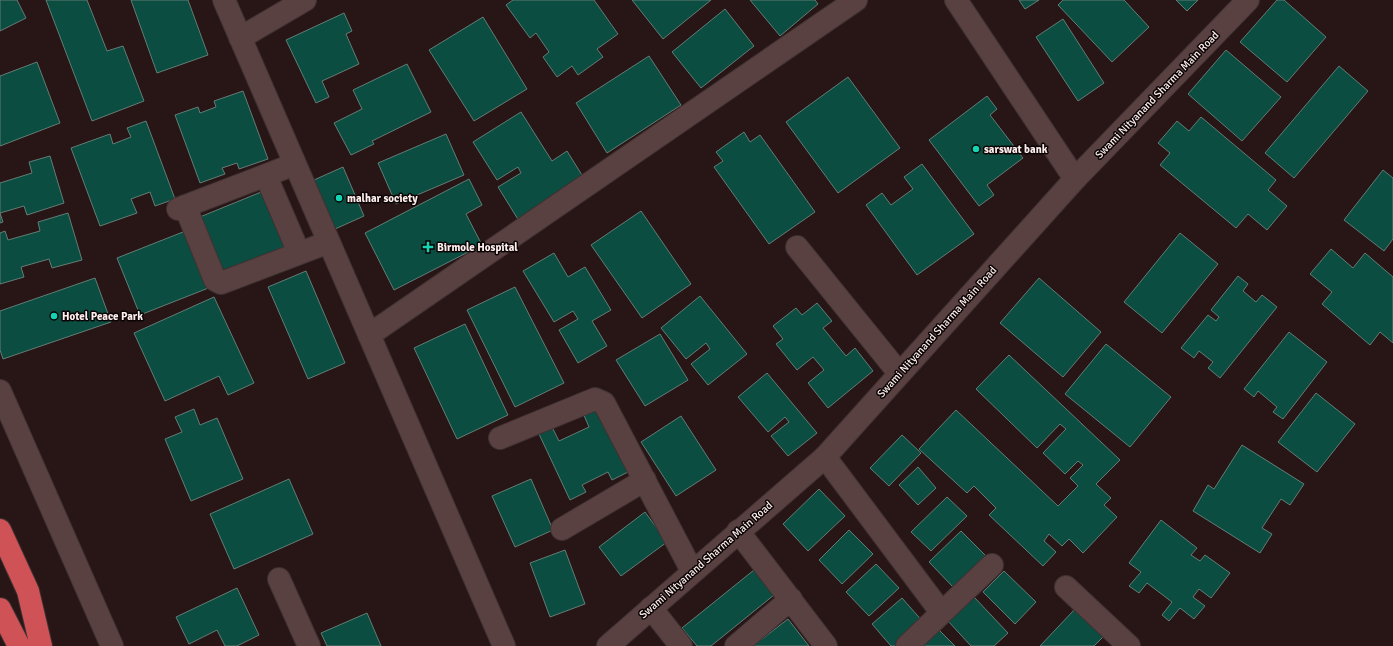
<svg xmlns="http://www.w3.org/2000/svg" width="1393" height="646" font-family="Signika,sans-serif">
  <style>
    .building { fill: #0b4d40; stroke: #637d76 }
    .lines { fill: none; stroke-linecap: round; stroke-linejoin: round }
    .street-casing { stroke: #403132; stroke-width: 24 }
    .secondary-casing { stroke: #403132; stroke-width: 24 }
    .highway-casing { stroke: #403132; stroke-width: 24 }
    .street { stroke: #584140; stroke-width: 22 }
    .secondary { stroke: #584140; stroke-width: 22 }
    .highway { stroke: #ce5256; stroke-width: 22 }
    .poi-dot { fill: #12d5b4; stroke: #0b0404; stroke-width: 1.5 }
    .labels { text-anchor: middle; dominant-baseline: central; stroke-width: 3; stroke-linejoin: round; paint-order: stroke }
    .street-label { font-size: 11px; fill: #feefee; stroke: #0b0404 }
    .poi-label { font-size: 11px; font-weight: bold; fill: #feefee; stroke: #0b0404; text-anchor: start }
  </style>
  <rect width="100%" height="100%" fill="#281515"/>
  <path class="building" d="M0 0H17L26 18 0 31Z
    M46 0H87L107 51 123 46 144 101 92 121Z
    M131 0H188L208 55 157 73Z
    M513 0H594L618 34 597 49 603 57 578 75 572 66 557 77 543 57 549 52 536 33 530 38 506 5Z
    M632 0H711L663 39Z
    M750 0H815L818 4 780 36Z
    M1019 0H1039L1025 9Z
    M1063 0H1124L1149 27 1112 62 1058 5Z
    M1176 0H1198L1187 11Z
    M1277 0H1284L1326 37 1287 82 1240 42Z
    M725 9 754 46 701 88 672 52Z
    M344 13 352 31 346 34 359 64 322 81 329 97 316 103 286 40Z
    M483 17 527 89 474 121 429 50Z
    M1063 19 1104 83 1078 101 1036 37Z
    M1226 50 1281 97 1242 141 1188 94Z
    M649 56 681 105 607 153 576 103Z
    M37 62 60 123 0 146V76Z
    M407 64 431 112 372 141 374 144 351 155 334 123 362 109 353 90Z
    M1339 66 1368 91 1294 178 1265 153Z
    M848 77 900 148 838 193 786 122Z
    M243 91 268 159 239 169 237 163 222 168 225 174 200 183 175 115 198 107 200 113 216 107 214 101Z
    M987 96 997 109 990 115 1023 158 987 185 994 195 979 206 929 140Z
    M521 112 552 161 567 151 585 180 519 221 498 187 521 173 518 167 497 180 473 142Z
    M1201 117 1276 180 1268 190 1287 206 1267 230 1248 214 1236 228 1160 165 1170 153 1158 143 1177 121 1189 131Z
    M146 121 175 199 155 206 150 192 131 199 137 213 100 226 71 148 110 134 113 144 131 137 127 128Z
    M744 132 750 142 760 135 815 212 769 244 714 167 723 161 716 152Z
    M446 134 464 175 396 204 378 163Z
    M50 156 64 203 27 215 24 206 0 213 3 222 0 223V183L32 173 29 162Z
    M922 164 974 234 917 275 866 205 882 193 891 205 913 189 904 177Z
    M343 167 364 216 335 229 314 180Z
    M1383 170 1393 178V239L1384 251 1344 220Z
    M469 179 482 205 466 214 482 245 394 290 365 233Z
    M266 190 290 249 219 278 195 219Z
    M641 211 691 284 642 318 591 245Z
    M68 213 82 260 52 268 49 259 21 267 24 277 0 284V233L5 231 8 240 40 231 38 222Z
    M188 230 211 287 140 315 117 258Z
    M1180 233 1218 264 1162 333 1124 302Z
    M1331 249 1353 268 1365 253 1393 277V343L1380 332 1370 345 1322 304 1332 292 1310 274Z
    M554 253 568 277 585 267 611 310 592 321 607 346 578 363 559 330 578 319 573 311 554 322 523 271Z
    M306 271 345 363 308 379 268 287Z
    M1238 276 1248 284 1243 291 1256 302 1262 295 1277 307 1220 378 1208 368 1213 362 1199 351 1194 358 1181 348 1208 315 1216 321 1219 317 1211 310Z
    M95 278 111 322 3 359 0 350V311Z
    M1039 278 1101 332 1063 377 1000 323Z
    M515 287 564 383 515 407 467 310Z
    M700 296 747 354 708 385 691 364 710 349 706 343 686 359 661 328Z
    M214 297 254 383 228 395 219 376 165 401 134 333Z
    M817 303 832 321 823 328 846 356 855 348 873 371 828 408 808 383 824 370 813 357 797 370 776 344 783 339 773 326 796 308 802 315Z
    M465 324 508 415 457 439 414 348Z
    M1289 332 1327 362 1283 419 1273 412 1277 407 1258 391 1254 397 1244 389Z
    M660 334 688 380 645 406 616 360Z
    M1106 344 1171 397 1130 447 1065 394Z
    M1009 355 1120 460 1096 484 1111 498 1104 505 1117 517 1083 553 1069 539 1062 546 1049 534 1044 541 1056 552 1043 566 989 515 996 508 974 486 967 493 919 449 956 410 1058 506 1078 486 1070 478 1083 465 1078 461 1065 474 1043 453 1066 429 1060 424 1037 448 976 389Z
    M767 373 817 433 788 456 771 436 789 422 785 417 768 432 738 397Z
    M1316 393 1355 424 1317 472 1278 442Z
    M597 406 628 472 612 480 608 472 582 485 586 492 570 500 539 434 552 427 559 441 589 427 583 413Z
    M194 409 200 425 217 418 243 479 191 501 165 439 182 432 175 417Z
    M681 416 716 470 676 496 641 442Z
    M902 435 921 453 889 486 870 468Z
    M1242 445 1304 484 1290 505 1281 499 1262 528 1272 534 1260 553 1193 511 1208 485 1214 489Z
    M918 467 936 488 918 505 899 485Z
    M289 479 313 534 234 569 210 514Z
    M531 479 553 530 515 547 492 496Z
    M819 489 845 516 808 551 783 524Z
    M947 497 967 516 931 551 911 532Z
    M645 512 667 542 621 576 599 547Z
    M1161 520 1197 548 1191 555 1200 561 1205 555 1230 573 1211 598 1199 589 1193 597 1205 606 1194 619 1180 608 1169 621 1162 615 1172 602 1147 583 1139 593 1129 586 1141 572 1129 563Z
    M849 530 873 554 842 584 819 560Z
    M961 531 987 557 954 588 929 562Z
    M565 550 585 604 550 617 530 563Z
    M876 564 899 588 869 616 846 592Z
    M754 570 774 595 711 646H697L682 628Z
    M1004 571 1036 602 1015 624 983 592Z
    M237 588 259 635 237 646H225L217 630 189 644 176 617Z
    M974 597 1008 633 994 646H971L948 621Z
    M902 598 924 623 897 646H891L872 624Z
    M1075 609 1104 636 1094 646H1040Z
    M367 613 381 646H327L321 633Z
    M788 619 809 646H753Z
    M937 628 955 646H919Z"/>
  <g class="lines">
    <defs>
      <path id="street" d="M224 0 504 646
        M956 0 1075 179
        M240 38 305 0
        M266 176 299 253
        M185 206 215 280 221 283 329 242
        M178 209 295 164
        M797 247 899 373
        M369 335 856 0
        M500 438 595 399 604 403 692 571
        M825 457 941 612
        M562 529 645 480
        M738 531 826 646
        M279 579 309 646
        M1066 587 1129 646
        M651 608 681 646
        M736 646 791 599
        M907 646 992 565"/>
      <path id="secondary" d="M0 391 112 646
        M608 646 825 457 1075 179 1248 0"/>
      <path id="highway" d="M0 530 28 591 41 646
        M0 609 19 646"/>
    </defs>
    <use href="#street" class="street-casing"/>
    <use href="#secondary" class="secondary-casing"/>
    <use href="#highway" class="highway-casing"/>
    <use href="#street" class="street"/>
    <use href="#secondary" class="secondary"/>
    <use href="#highway" class="highway"/>
  </g>
  <g class="poi-dot">
    <circle cx="976" cy="149" r="4"/>
    <circle cx="339" cy="198" r="4"/>
    <path d="M426 241h4v4h4v4h-4v4h-4v-4h-4v-4h4z"/>
    <circle cx="54" cy="316" r="4"/>
  </g>
  <g class="labels">
    <g class="street-label">
      <text transform="translate(1157 95) rotate(-46)">Swami Nityanand Sharma Main Road</text>
      <text transform="translate(937 332) rotate(-48)">Swami Nityanand Sharma Main Road</text>
      <text transform="translate(706 560) rotate(-41)">Swami Nityanand Sharma Main Road</text>
    </g>
    <g class="poi-label">
      <text x="984" y="149">sarswat bank</text>
      <text x="347" y="198">malhar society</text>
      <text x="437" y="247">Birmole Hospital</text>
      <text x="62" y="316">Hotel Peace Park</text>
    </g>
  </g>
</svg>
